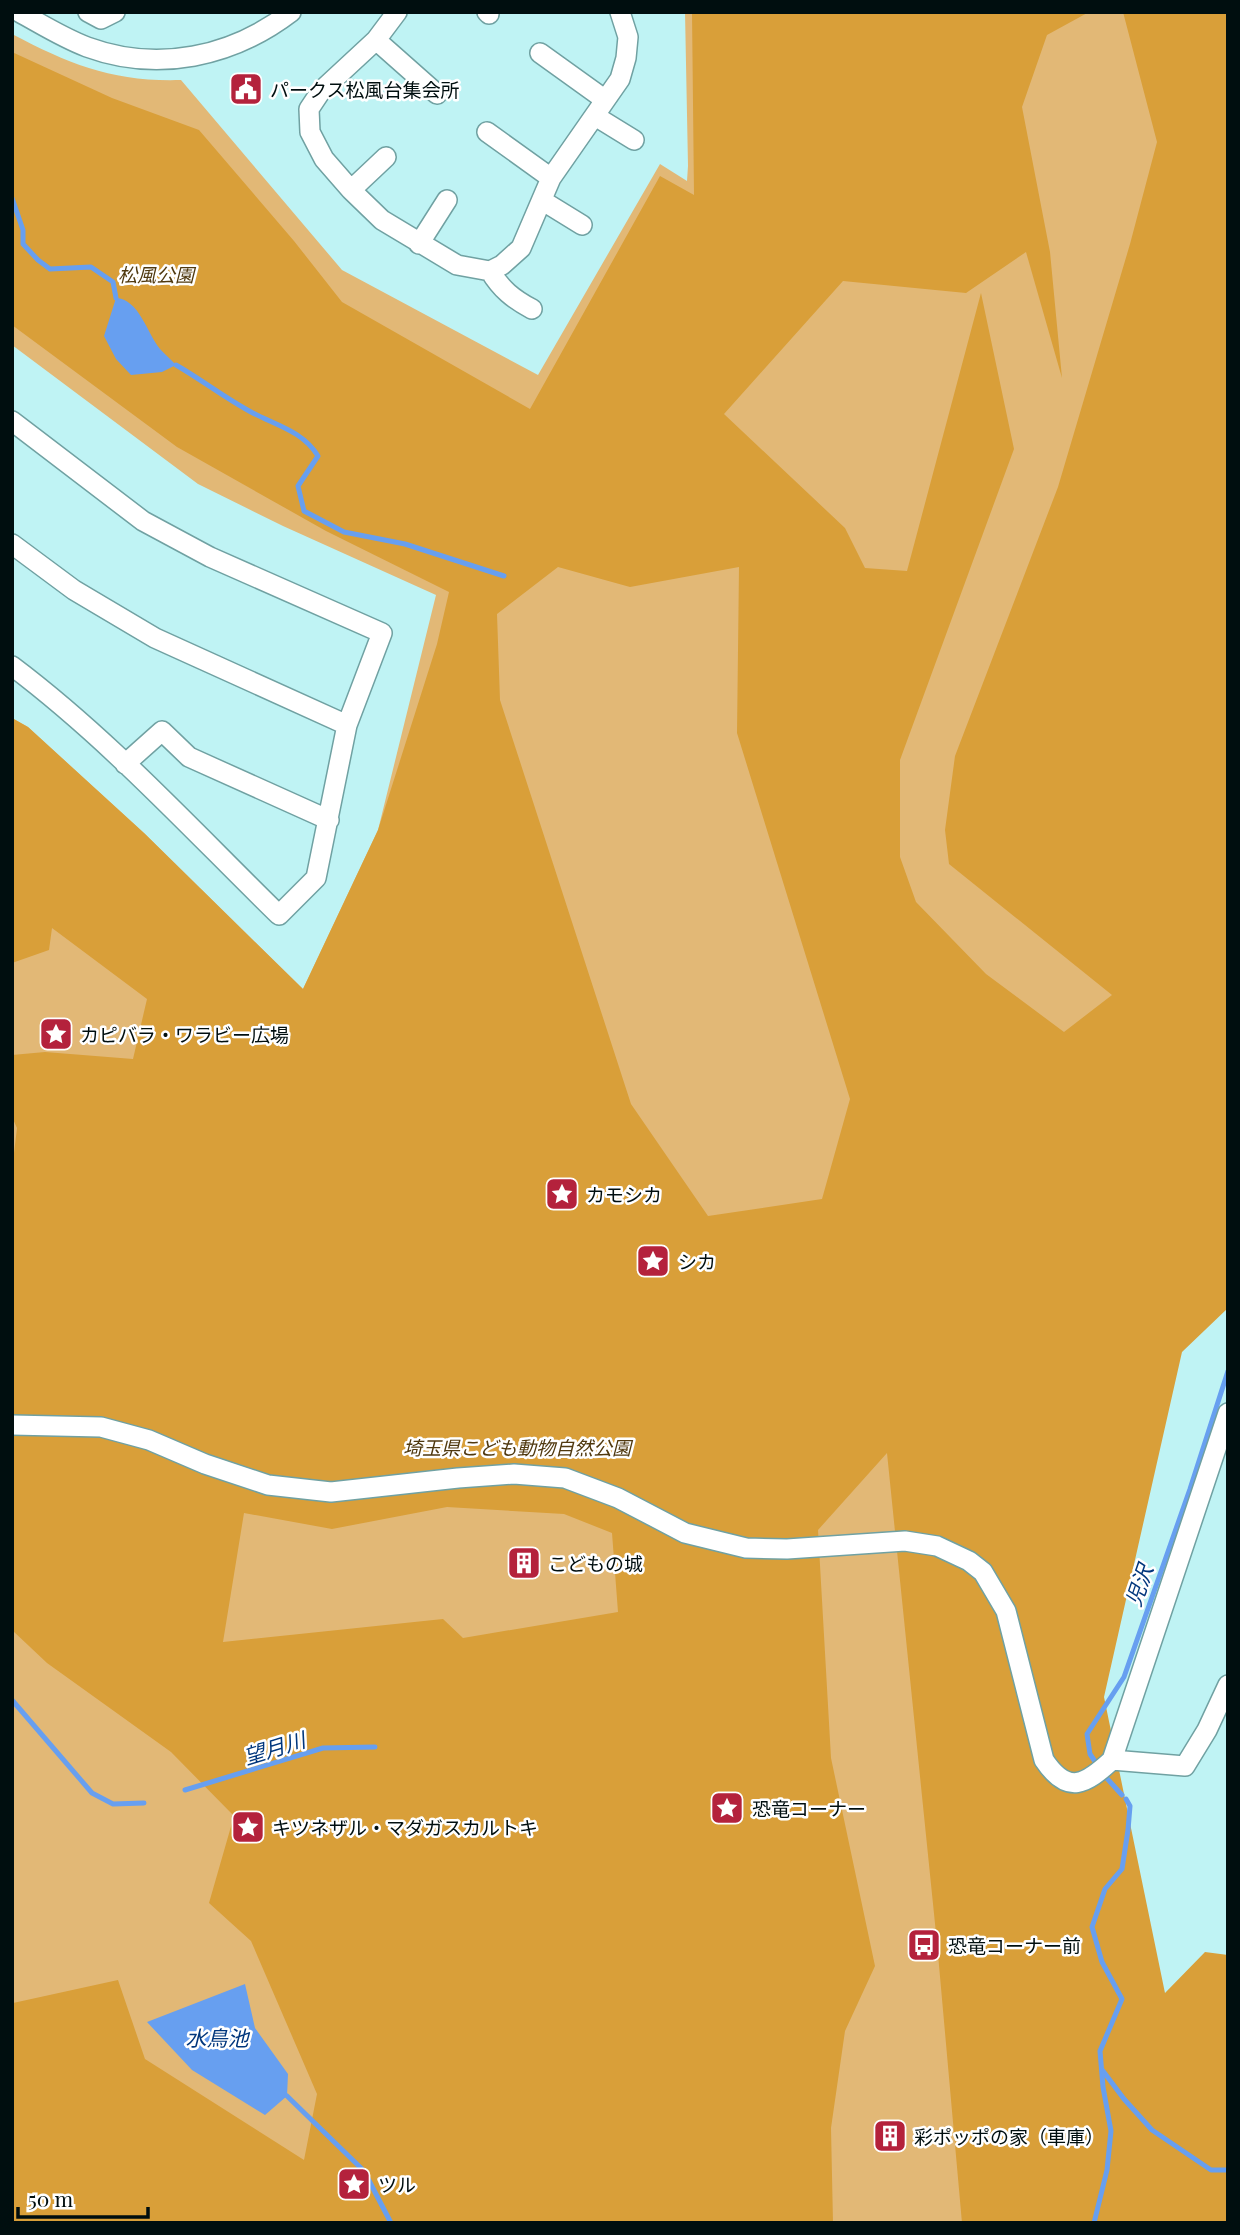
<svg xmlns="http://www.w3.org/2000/svg" width="1240" height="2235" font-family="'Playfair Display','Noto Sans JP',serif">
  <style>
    .green { fill: #e2b876 }
    .forest { fill: #d99f39; fill-rule: evenodd }
    .water { fill: #679ff0 }
    .lines { fill: none; stroke-linecap: round; stroke-linejoin: round }
    .stream { stroke: #679ff0; stroke-width: 5 }
    .minor-casing { stroke: #70a1a2; stroke-width: 22 }
    .minor { stroke: #fff; stroke-width: 19 }
    .labels { text-anchor: middle; dominant-baseline: central; stroke-width: 5; stroke-linejoin: round; paint-order: stroke }
    .poi-label { font-size: 19px; fill: #000e0f; stroke: #fff; text-anchor: start }
    .park-label { font-size: 19px; font-style: italic; fill: #50390f; stroke: #fff }
    .water-label { font-size: 21px; font-style: italic; fill: #00367c; stroke: #fff }
  </style>
  <rect width="100%" height="100%" fill="#bff3f4"/>
  <path class="green" d="M685 12H1228L1202 1203 974 2223H12V718L28 727 144 833 303 989 378 830 436 595 283 526 198 484 12 345V34C71 65 113 82 181 80L342 270 538 375 660 164 687 181 688 166Z"/>
  <path class="forest" d="M692 12H1089L1047 35 1022 107 1050 252 1062 378 1026 252 966 293 843 281 724 414 845 528 865 568 907 571 981 293 1014 449 900 760V857L916 902 986 974 1064 1032 1112 995 949 864 945 830 955 756 1058 487 1130 244 1157 142 1123 12H1228V1308L1182 1352 1104 1697 1165 1993 1205 1952 1228 1955V2223H962L937 1943 887 1453 818 1530 831 1758 875 1966 845 2031 831 2128 833 2223H12L13 2003 118 1980 145 2059 304 2160 317 2094 251 1941 209 1903 234 1816 171 1752 47 1663 12 1630V1170L17 1128 12 1117V1055L45 1052 133 1059 147 999 52 928 49 950 12 963V718L28 727 144 833 303 989 378 830 437 644 449 592 326 531 177 447 12 325V52L112 98 199 130 294 241 342 302 530 409 660 176 694 195ZM558 567 630 587 739 567 737 733 850 1099 822 1199 708 1216 631 1104 500 700 497 614ZM447 1507 564 1514 612 1533 618 1612 463 1638 443 1619 223 1642 244 1513 332 1529Z"/>
  <path class="water" d="M116 298C139 299 147 333 160 349 165 354 171 360 176 365L162 372 131 375 116 359 104 336Z
    M245 1984 255 2028 288 2074 287 2096 265 2115 192 2070 147 2022Z"/>
  <g class="lines">
    <path class="stream" d="M12 198 23 230V244L38 260 50 269 91 267 113 282 116 298
      M176 365C202 380 225 398 251 412 275 425 303 431 318 456L298 486 304 511 344 532 405 544 504 576
      M12 1700 92 1793 113 1804 144 1803
      M1098 1766 1090 1754 1087 1734 1124 1677 1190 1489 1228 1371
      M1103 1774 1122 1795
      M185 1790 323 1748 375 1747
      M1103 2071 1124 2099 1152 2130 1211 2170H1228
      M287 2096 364 2171 391 2223
      M1094 2223 1107 2170 1111 2131 1103 2087 1100 2051 1122 1999 1102 1962 1092 1927 1105 1889 1122 1869 1128 1830 1130 1806 1126 1799"/>
    <defs>
      <path id="minor" d="M19 12C41 24 63 38 87 47 158 73 232 57 291 12
        M88 12 101 19 115 12
        M397 12 376 40 321 91 309 109 310 132 324 159 351 190 382 220 457 265 490 271 502 265 521 248 551 178 620 79 626 58 628 37 620 12
        M487 12 489 14
        M376 40 437 94
        M540 53 604 99
        M595 116 634 140
        M487 132 551 178
        M351 190 386 157
        M543 201 582 225
        M419 244 447 200
        M490 271C501 289 513 299 532 309
        M12 421 143 521 210 557 382 633 347 725 316 878 279 915C192 830 109 739 12 666
        M12 544 74 590 155 638 347 725
        M125 764 162 731 189 757 329 820
        M12 1425 101 1427 149 1440 205 1464 268 1485 331 1492 458 1478 514 1474 565 1478 618 1498 685 1533 746 1548 787 1549 905 1541 937 1546 969 1561 983 1572 1006 1611 1044 1760C1068 1796 1086 1784 1112 1760L1228 1413
        M1112 1760 1185 1766 1207 1730 1228 1685"/>
    </defs>
    <use href="#minor" class="minor-casing"/>
    <use href="#minor" class="minor"/>
  </g>
  <defs>
    <symbol id="civic-square" viewBox="-11 -11 22 22"><rect x="-9" y="-9" width="18" height="18" rx="4" fill="#b4223c" stroke="#fff"/><path d="M-.6-6.5H3V-4.5H.6V-3L4-1V1h2V6H-6V1h2V-1L-.6-3ZM-1.2 2.5V6h2.4V2.5Z" fill="#fff"/></symbol>
    <symbol id="sight-square" viewBox="-11 -11 22 22"><rect x="-9" y="-9" width="18" height="18" rx="4" fill="#b4223c" stroke="#fff"/><path d="M0-6L1.8-2.2L6-1.7L2.9 1.2L3.7 5.4L0 3.3L-3.7 5.4L-2.9 1.2L-6-1.7L-1.8-2.2Z" fill="#fff"/></symbol>
    <symbol id="building-square" viewBox="-11 -11 22 22"><rect x="-9" y="-9" width="18" height="18" rx="4" fill="#b4223c" stroke="#fff"/><path d="M-4-6H4V6H1V3H-1V6H-4ZM-2.5-4.3h1.7v1.8h-1.7ZM.8-4.3h1.7v1.8H.8ZM-2.5-1h1.7V.8h-1.7ZM.8-1h1.7V.8H.8Z" fill="#fff"/></symbol>
    <symbol id="bus-square" viewBox="-11 -11 22 22"><rect x="-9" y="-9" width="18" height="18" rx="4" fill="#b4223c" stroke="#fff"/><path d="M-5-6H5V4H4V6H2V4H-2V6H-4V4H-5ZM-3.5-4V0h7V-4ZM-3.5 1.2v1.5H-2V1.2ZM2 1.2v1.5H3.5V1.2Z" fill="#fff"/></symbol>
  </defs>
  <g fill-rule="evenodd">
    <use href="#civic-square" x="227" y="70" width="38" height="38"/>
    <use href="#sight-square" x="37" y="1015" width="38" height="38"/>
    <use href="#sight-square" x="543" y="1175" width="38" height="38"/>
    <use href="#sight-square" x="634" y="1242" width="38" height="38"/>
    <use href="#building-square" x="505" y="1544" width="38" height="38"/>
    <use href="#sight-square" x="708" y="1789" width="38" height="38"/>
    <use href="#sight-square" x="229" y="1808" width="38" height="38"/>
    <use href="#bus-square" x="905" y="1926" width="38" height="38"/>
    <use href="#building-square" x="871" y="2117" width="38" height="38"/>
    <use href="#sight-square" x="335" y="2165" width="38" height="38"/>
  </g>
  <g class="labels">
    <g class="poi-label">
      <text x="270" y="89">パークス松風台集会所</text>
      <text x="80" y="1034">カピバラ・ワラビー広場</text>
      <text x="586" y="1194">カモシカ</text>
      <text x="678" y="1261">シカ</text>
      <text x="548" y="1563">こどもの城</text>
      <text x="752" y="1808">恐竜コーナー</text>
      <text x="272" y="1827">キツネザル・マダガスカルトキ</text>
      <text x="948" y="1945">恐竜コーナー前</text>
      <text x="914" y="2136">彩ポッポの家（車庫）</text>
      <text x="378" y="2184">ツル</text>
    </g>
    <g class="park-label">
      <text x="156" y="274">松風公園</text>
      <text x="517" y="1447">埼玉県こども動物自然公園</text>
    </g>
    <g class="water-label">
      <text transform="translate(1138 1585) rotate(-71)">児沢</text>
      <text transform="translate(274 1747) rotate(-17)">望月川</text>
      <text x="217" y="2037">水鳥池</text>
    </g>
  </g>
  <rect width="1240" height="2235" fill="none" stroke="#000e0f" stroke-width="28"/>
  <path d="M18 2207v10h130v-10" fill="none" stroke="#000e0f" stroke-width="3.5"/>
  <text x="28" y="2207" font-size="21" fill="#000e0f" stroke="#ffffff" stroke-width="5" paint-order="stroke">50 m</text>
</svg>
